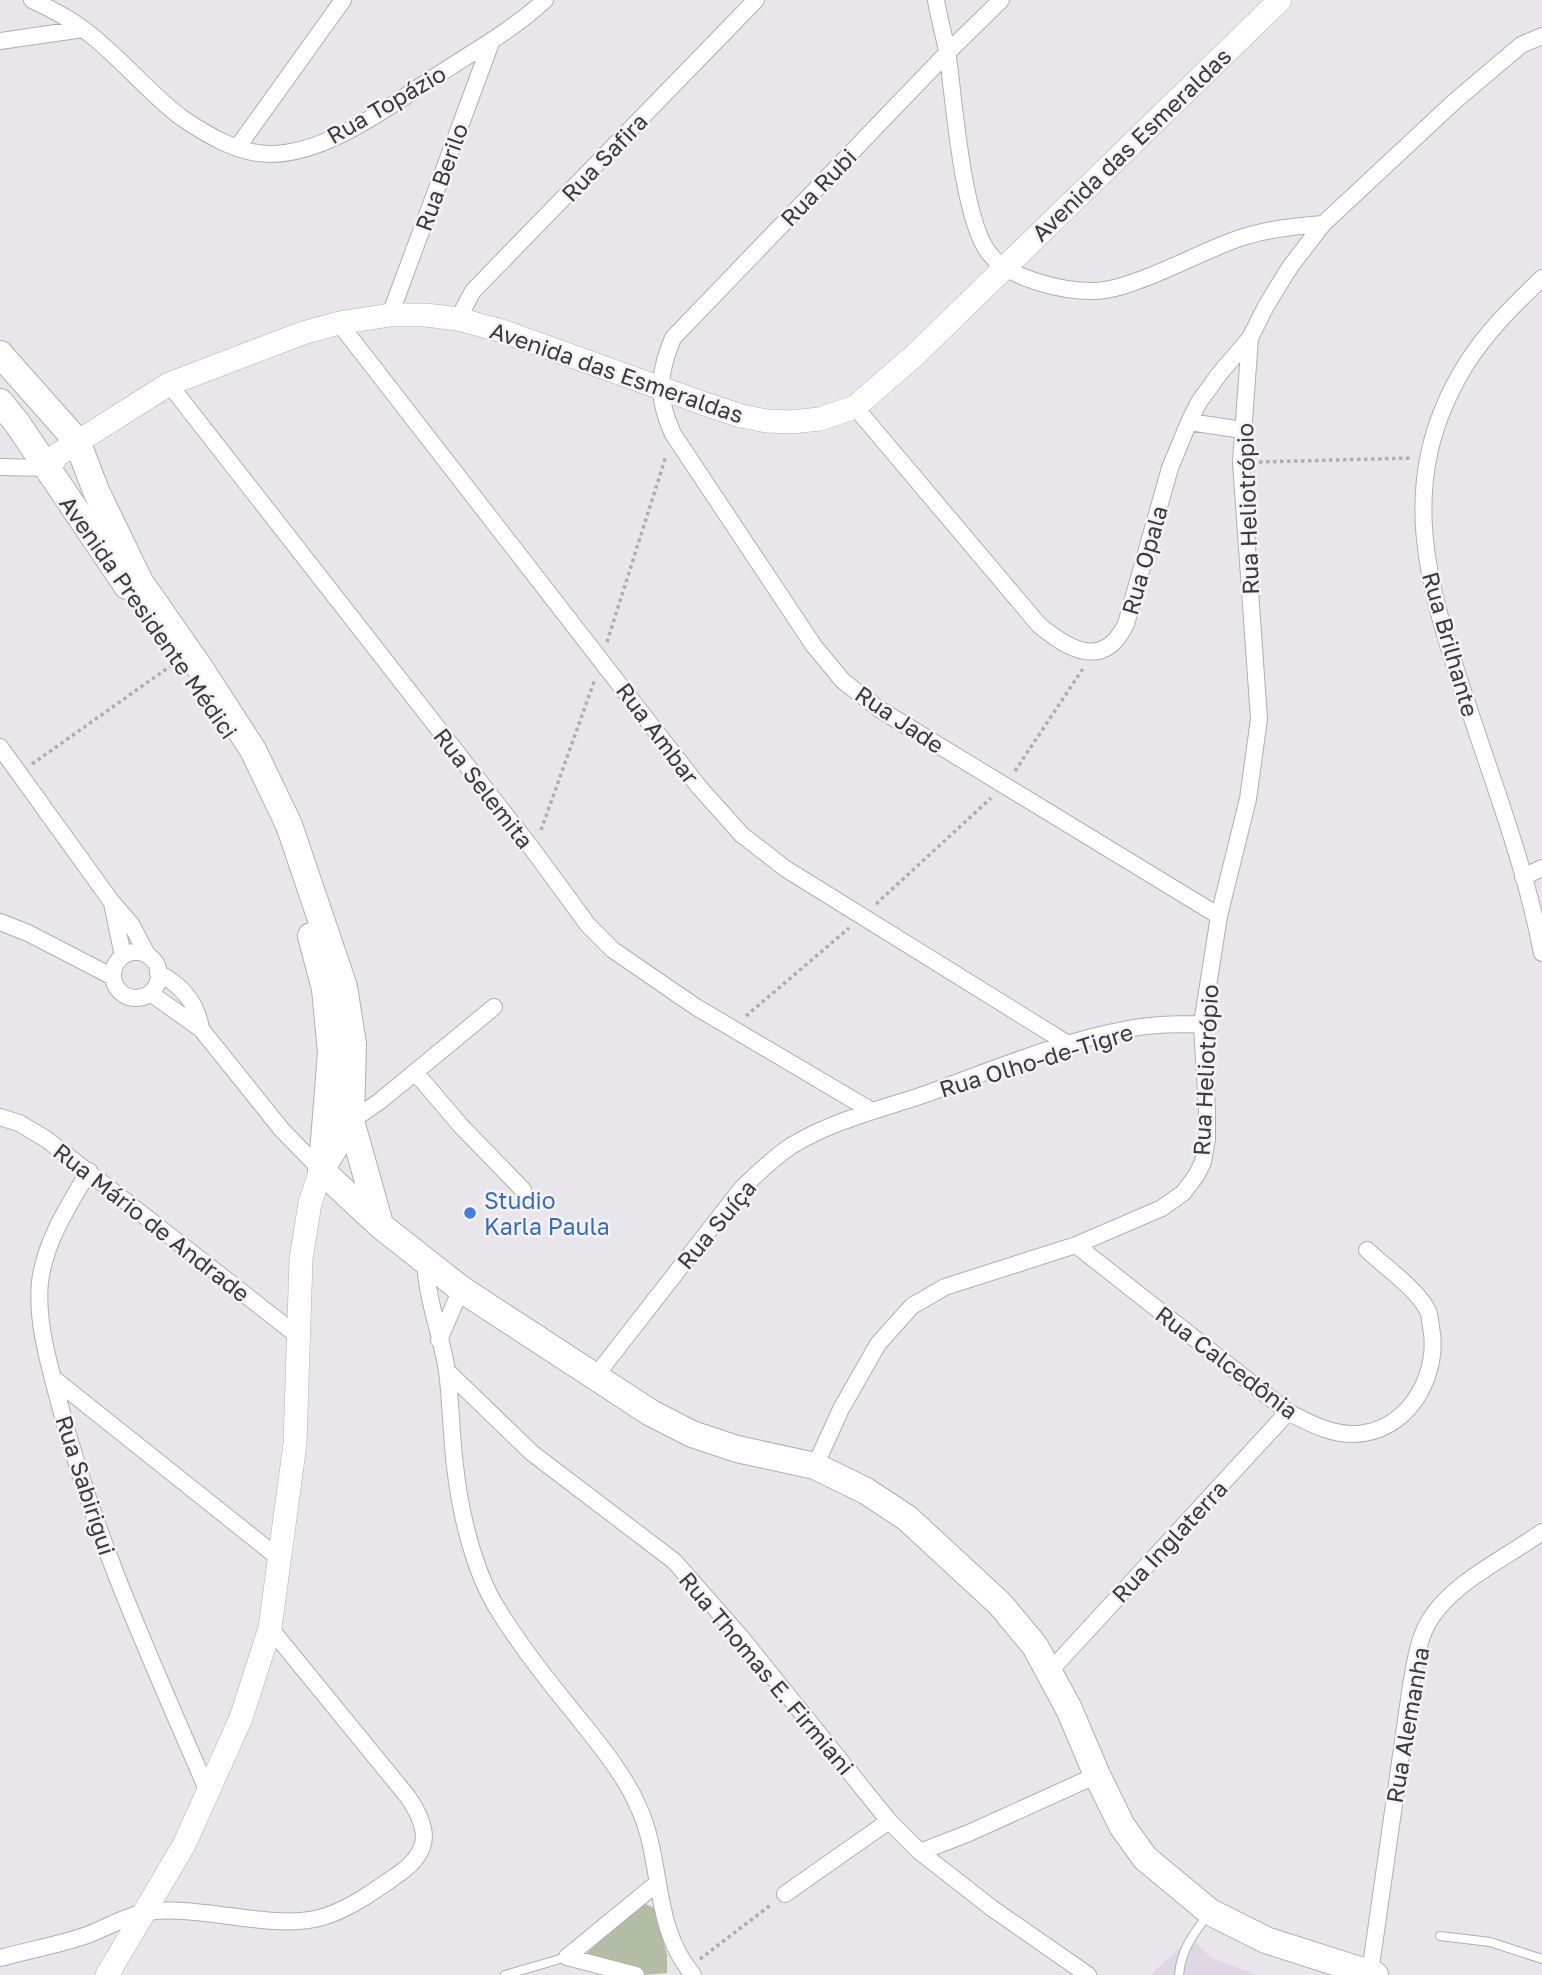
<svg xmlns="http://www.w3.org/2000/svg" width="1542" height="1975" font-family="'Golos Text',sans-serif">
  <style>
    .built { fill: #dfd8e4 }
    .green { fill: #b3bda3 }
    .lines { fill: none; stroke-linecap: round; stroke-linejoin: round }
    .lane-casing { stroke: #b0aeb2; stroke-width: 10 }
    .street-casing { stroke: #b0aeb2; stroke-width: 18 }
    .secondary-casing { stroke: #b0aeb2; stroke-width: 24 }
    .primary-casing { stroke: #b0aeb2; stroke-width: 28 }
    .path { stroke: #afadb1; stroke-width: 3.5; stroke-dasharray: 3.5 3.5; stroke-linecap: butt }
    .lane { stroke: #fff; stroke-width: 8 }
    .street { stroke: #fff; stroke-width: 16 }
    .secondary { stroke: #fff; stroke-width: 23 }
    .primary { stroke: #fff; stroke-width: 26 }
    .shop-dot { fill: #3f7fe0; stroke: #f6f3f8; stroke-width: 2.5 }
    .labels { text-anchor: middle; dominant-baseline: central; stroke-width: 5; stroke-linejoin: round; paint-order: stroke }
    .street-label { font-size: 23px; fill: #3a393b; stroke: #f6f3f8 }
    .shop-label { font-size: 23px; fill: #366cbe; stroke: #f6f3f8; text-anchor: start }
  </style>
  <rect width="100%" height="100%" fill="#e9e6eb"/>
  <path class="built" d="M1191 1937 1210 1957 1257 1975H1151Z"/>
  <path class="green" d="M640 1902 655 1908 667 1955V1973L642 1975 586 1954Z"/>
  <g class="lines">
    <defs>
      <path id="lane" d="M1440 1936 1490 1942 1542 1959
        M505 1975 567 1957
        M1179 1975C1181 1950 1193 1934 1208 1915"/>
      <path id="street" d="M32 0C49 8 68 17 83 29 119 55 147 92 182 118 207 135 239 154 270 154 329 154 393 103 441 73 476 50 514 29 545 0
        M936 0C939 19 945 38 948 57 954 102 963 221 989 253 1008 279 1065 292 1096 291 1110 290 1124 286 1137 281 1172 269 1205 250 1240 238 1267 229 1295 226 1323 224
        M1001 0 947 53 673 338C658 375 656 396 673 434L814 646 843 681 879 709 1219 916
        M0 41 83 29
        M237 148 343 0
        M1542 278C1514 305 1486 332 1465 366 1394 482 1427 584 1467 703 1494 785 1526 868 1542 953
        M390 315 492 40
        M458 319 473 291 756 0
        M339 323 699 787 742 835 786 869 1068 1044
        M169 384 533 850 588 925 613 950 696 1007 872 1111
        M855 407 1039 625C1069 650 1104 670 1126 624L1170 468 1189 422 1199 402 1220 373 1250 338 1266 306 1290 267 1323 224 1455 101 1521 45 1542 36
        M1189 422 1243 430
        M0 467 46 468
        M0 747 111 901 131 924 148 956
        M1523 877 1542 868
        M112 903 123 956
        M0 922 28 933 113 977
        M113 975a23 23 0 1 1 46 0a23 23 0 1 1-46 0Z
        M158 973C182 985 197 1003 201 1029
        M150 993 201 1029 282 1130 321 1170
        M415 1072 461 1126 523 1190
        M0 1117 19 1123 46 1139 298 1336
        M351 1121 380 1101 494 1007
        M89 1171C69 1205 45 1241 40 1282 36 1322 49 1363 59 1402 94 1537 153 1664 208 1792
        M1076 1245 1288 1412C1311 1424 1337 1438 1364 1433 1412 1426 1440 1371 1431 1327 1430 1322 1430 1315 1428 1311 1417 1289 1385 1267 1367 1250
        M425 1262C427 1300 441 1334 447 1371 451 1402 451 1434 455 1466 460 1511 473 1569 497 1608 520 1646 547 1680 575 1714 598 1743 623 1772 638 1806 664 1861 651 1925 693 1975
        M439 1340 461 1289
        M447 1371 532 1453 674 1561 740 1636 889 1821 920 1852 993 1909 1088 1975
        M53 1378 280 1559
        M594 1378 742 1188C758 1173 773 1158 791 1146 830 1122 877 1110 920 1096 988 1072 1057 1042 1128 1029 1153 1024 1177 1024 1202 1024
        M815 1466 841 1409 878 1344 912 1306 945 1287 1076 1245 1162 1208 1183 1193 1196 1176 1203 1162 1207 1139V1110L1202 1024 1219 916 1248 799 1259 719 1241 462 1250 338
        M1050 1671 1288 1412
        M920 1852 969 1833 1097 1775
        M785 1894 889 1821
        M567 1957 656 1884
        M567 1957 636 1975
        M0 1958C29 1950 59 1945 87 1935 106 1928 127 1915 147 1912 203 1904 276 1933 326 1916 353 1907 377 1889 400 1873 433 1849 428 1827 408 1797L270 1628
        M1370 1973 1411 1685C1415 1664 1418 1637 1431 1618 1455 1581 1506 1558 1542 1532"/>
      <path id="secondary" d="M53 478 50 467 57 455 169 384 303 333 339 323 390 315H426L458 319 502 331 708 405 741 416 767 421 791 422 820 419 855 407 915 355 1280 0
        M107 1975 184 1845 241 1718 270 1628 295 1444 301 1259 310 1203 321 1170"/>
      <path id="primary" d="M0 354 77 441 96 491 140 582 200 668 253 750 289 825 344 987 353 1044 351 1121 321 1170
        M0 402 17 423 127 586
        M311 936 325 989 331 1053 322 1165
        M351 1121 380 1224
        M321 1170 381 1226 461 1289 651 1413 692 1434 737 1449 815 1466 866 1491 907 1518 1000 1604 1035 1646 1069 1709 1097 1775 1122 1826 1145 1858 1210 1912 1266 1940 1375 1975"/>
    </defs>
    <use href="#lane" class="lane-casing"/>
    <use href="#street" class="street-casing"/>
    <use href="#secondary" class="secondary-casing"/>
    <use href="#primary" class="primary-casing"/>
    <path class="path" d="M1259 462 1412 458
      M607 642 666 456
      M32 764 172 665
      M1015 771 1084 667
      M541 830 595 679
      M876 904 991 798
      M746 1016 849 928
      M700 1959 772 1904"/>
    <use href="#lane" class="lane"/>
    <use href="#street" class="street"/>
    <use href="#secondary" class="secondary"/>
    <use href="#primary" class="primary"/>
  </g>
  <circle class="shop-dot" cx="470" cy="1213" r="7"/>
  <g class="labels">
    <g class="street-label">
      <text transform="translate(386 104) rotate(-30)">Rua Topázio</text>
      <text transform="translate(1131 144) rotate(-44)">Avenida das Esmeraldas</text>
      <text transform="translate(604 157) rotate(-46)">Rua Safira</text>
      <text transform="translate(441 177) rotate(-70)">Rua Berilo</text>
      <text transform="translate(818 187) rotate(-46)">Rua Rubi</text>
      <text transform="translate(617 372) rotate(19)">Avenida das Esmeraldas</text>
      <text transform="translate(1247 509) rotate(-92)">Rua Heliotrópio</text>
      <text transform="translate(1144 560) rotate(-74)">Rua Opala</text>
      <text transform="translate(149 617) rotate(55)">Avenida Presidente Médici</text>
      <text transform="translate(1451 644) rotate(74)">Rua Brilhante</text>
      <text transform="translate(900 719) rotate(34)">Rua Jade</text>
      <text transform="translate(658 733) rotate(53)">Rua Ambar</text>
      <text transform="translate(484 788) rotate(52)">Rua Selemita</text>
      <text transform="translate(1036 1060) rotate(-17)">Rua Olho-de-Tigre</text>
      <text transform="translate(1205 1070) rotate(-87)">Rua Heliotrópio</text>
      <text transform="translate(152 1222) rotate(38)">Rua Mário de Andrade</text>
      <text transform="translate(716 1224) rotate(-50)">Rua Suíça</text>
      <text transform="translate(1227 1362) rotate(37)">Rua Calcedônia</text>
      <text transform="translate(86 1485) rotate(72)">Rua Sabirigui</text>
      <text transform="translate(1169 1541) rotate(-47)">Rua Inglaterra</text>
      <text transform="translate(767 1673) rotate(50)">Rua Thomas E. Firmiani</text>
      <text transform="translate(1407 1725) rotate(-80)">Rua Alemanha</text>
    </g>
    <g class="shop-label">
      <text x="484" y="1200">Studio<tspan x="484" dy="26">Karla Paula</tspan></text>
    </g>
  </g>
</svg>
